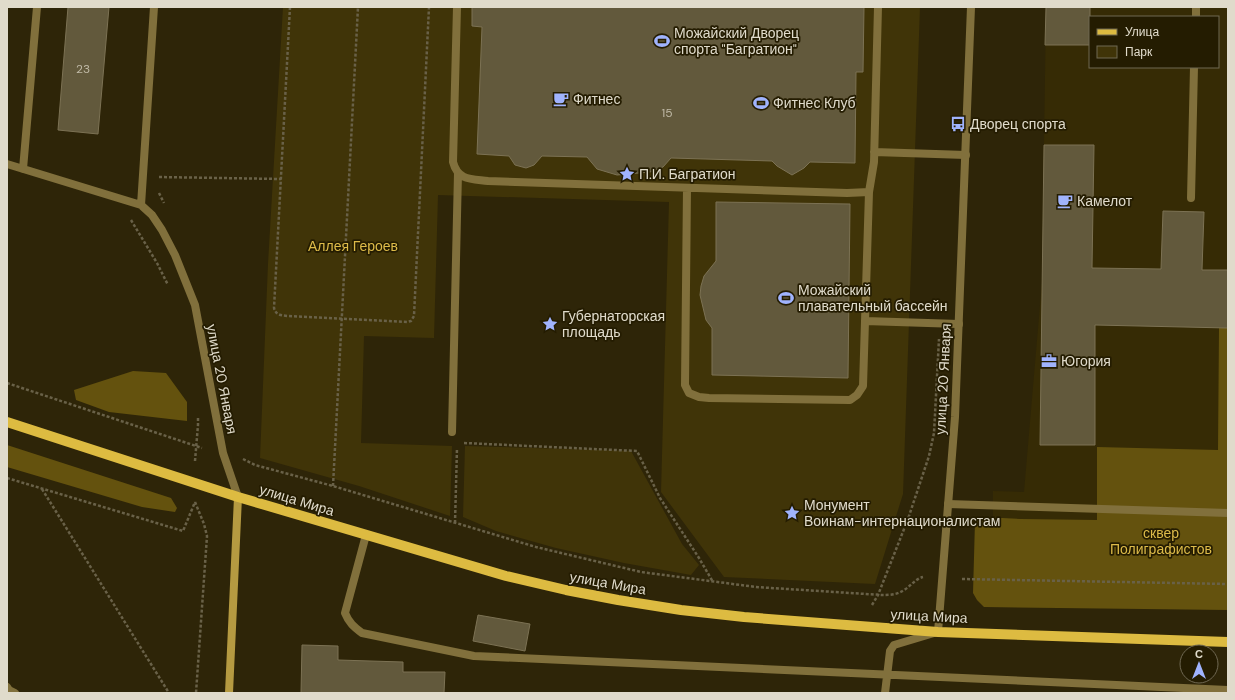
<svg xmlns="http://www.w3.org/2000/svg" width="1235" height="700" font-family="'DM Sans',sans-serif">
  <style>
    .built { fill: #362b05; fill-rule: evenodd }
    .green { fill: #403408 }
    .forest { fill: #64520e }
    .building { fill: #62593c; stroke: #7c7254 }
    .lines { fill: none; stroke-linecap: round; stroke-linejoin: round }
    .path { stroke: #696148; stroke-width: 2.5; stroke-dasharray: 3 2; stroke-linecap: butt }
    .service { stroke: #81703c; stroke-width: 8 }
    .minor { stroke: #81703c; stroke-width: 8 }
    .tertiary { stroke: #81703c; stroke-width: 8 }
    .secondary { stroke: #b59a41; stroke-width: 8 }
    .primary { stroke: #ddbb41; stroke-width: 10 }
    .labels { text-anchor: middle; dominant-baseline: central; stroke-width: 3.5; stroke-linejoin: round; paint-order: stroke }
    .number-label { font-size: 12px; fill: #c0baa7 }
    .poi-label { font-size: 14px; fill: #e0dbcb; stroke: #241c01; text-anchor: start }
    .park-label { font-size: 14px; fill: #ddbb49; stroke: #241c01 }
    .street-label { font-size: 14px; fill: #e0dbcb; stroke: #241c01 }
  </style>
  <rect width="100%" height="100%" fill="#2e2508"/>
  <path class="built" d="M1046 7H1228V572L1021 519 993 518V491L1024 492 1042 282ZM1090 17H1218V67H1090Z"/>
  <path class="green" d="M283 7H920L903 494 875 584 724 577 661 492 669 202 438 195 434 338 364 336 361 443 452 446 450 516 359 486 260 458 268 264Z
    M465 446 631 451 682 544 699 565 691 575 624 563 556 548 496 531 463 517Z"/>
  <path class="forest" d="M1219 328H1228V610L984 607 977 600 973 593 975 521 981 517 1021 519 1097 520V447L1218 450Z
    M133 371 166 373 187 402V421L109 412 76 400 74 390Z
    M7 445 171 498 177 508 175 512 142 507 7 467Z"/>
  <path class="building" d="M68 7H109L98 134 58 130Z
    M472 7H864L863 72H856L855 163 810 162 804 168 792 175 777 166 772 161 671 158 663 167 650 172 617 175 597 169 587 157 542 156 534 165 526 168 515 165 509 156 477 154 482 27 472 26Z
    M1046 7H1090V45H1045Z
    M1044 145H1094L1092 268 1161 269 1163 211 1204 212 1202 270H1228V328L1095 325V445H1040Z
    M716 202 850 204 848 378 712 375V328L706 320 700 295 701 286 704 276 716 261Z
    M478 615 530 624 525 651 473 641Z
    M302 645 338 646V660L403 662V672H445L444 693H301Z"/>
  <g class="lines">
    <path class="path" d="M290 7 274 308C276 315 280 315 287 316L407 322 411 321 414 316 429 7
      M159 177 281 179
      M159 193 164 203
      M131 220 157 263 168 285
      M7 383 202 448
      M464 443 637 451 660 498 699 558 713 582
      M243 459 255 465 333 486 536 547 641 572 756 587 882 595C889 595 897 595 904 590 911 586 915 579 923 577
      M195 461 198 425V416
      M7 478 183 531 195 502
      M333 486 358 7
      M42 489 169 693
      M195 502 204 524 207 536 196 693
      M455 523 457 448
      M962 579 1228 584
      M872 605 878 595 908 519 929 456 934 433 939 339"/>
    <path class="service" d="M457 7 453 162C458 181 472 179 488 181L847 193 869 192 874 162 878 7
      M1196 17V7
      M874 152 966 155
      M687 188 685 385 689 393 699 397 709 398 850 400 857 395 863 386 869 192
      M1191 198 1194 67
      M865 321 959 324
      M452 432 458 173
      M948 504 1228 513
      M366 535 345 613C349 623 354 627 362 633L474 656 1228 690
      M7 687 9 690 15 693
      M885 693 890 651 894 645 934 633"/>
    <path class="minor" d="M7 164 141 205 152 215 162 230 175 255 195 305 223 453 238 497
      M23 169 37 7
      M141 205 154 7"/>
    <path class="tertiary" d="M938 632 955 417 971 7"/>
    <path class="secondary" d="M229 693 238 497"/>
    <path class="primary" d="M7 422 238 497 506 576 566 590 618 600 681 610 744 617 938 632 1228 642"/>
  </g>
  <defs>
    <symbol id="stadium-bare" viewBox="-9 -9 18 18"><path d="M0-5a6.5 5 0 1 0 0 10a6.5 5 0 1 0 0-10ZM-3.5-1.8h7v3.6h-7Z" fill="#a0b3fd" stroke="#241c01" stroke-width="2.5" paint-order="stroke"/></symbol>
    <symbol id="cafe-bare" viewBox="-9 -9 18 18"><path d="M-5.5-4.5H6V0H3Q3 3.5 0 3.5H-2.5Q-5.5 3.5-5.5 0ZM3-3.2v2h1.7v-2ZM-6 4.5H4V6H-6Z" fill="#a0b3fd" stroke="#241c01" stroke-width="2.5" paint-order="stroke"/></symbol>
    <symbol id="bus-bare" viewBox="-9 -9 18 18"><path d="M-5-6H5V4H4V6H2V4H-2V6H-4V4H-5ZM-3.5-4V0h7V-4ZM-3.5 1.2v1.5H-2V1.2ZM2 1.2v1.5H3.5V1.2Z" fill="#a0b3fd" stroke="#241c01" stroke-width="2.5" paint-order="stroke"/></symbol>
    <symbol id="sight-bare" viewBox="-9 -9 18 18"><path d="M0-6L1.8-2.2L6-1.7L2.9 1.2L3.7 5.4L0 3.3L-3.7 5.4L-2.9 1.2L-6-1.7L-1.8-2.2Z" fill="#a0b3fd" stroke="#241c01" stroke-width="2.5" paint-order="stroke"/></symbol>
    <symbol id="office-bare" viewBox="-9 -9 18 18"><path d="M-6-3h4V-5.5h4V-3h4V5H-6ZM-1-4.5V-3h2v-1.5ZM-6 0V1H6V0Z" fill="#a0b3fd" stroke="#241c01" stroke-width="2.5" paint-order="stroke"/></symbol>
  </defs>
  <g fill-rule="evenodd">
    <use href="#stadium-bare" x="651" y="30" width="22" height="22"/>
    <use href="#cafe-bare" x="550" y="88" width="22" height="22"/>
    <use href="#stadium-bare" x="750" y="92" width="22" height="22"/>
    <use href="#bus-bare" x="947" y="113" width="22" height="22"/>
    <use href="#sight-bare" x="616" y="163" width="22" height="22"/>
    <use href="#cafe-bare" x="1054" y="190" width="22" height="22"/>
    <use href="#stadium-bare" x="775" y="287" width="22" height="22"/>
    <use href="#sight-bare" x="539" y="313" width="22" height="22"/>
    <use href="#office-bare" x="1038" y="350" width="22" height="22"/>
    <use href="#sight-bare" x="781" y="502" width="22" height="22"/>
  </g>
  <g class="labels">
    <g class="number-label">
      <text x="83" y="69">23</text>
      <text x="667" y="113">15</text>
    </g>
    <g class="poi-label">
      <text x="674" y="33">Можайский Дворец<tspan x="674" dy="16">спорта "Багратион"</tspan></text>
      <text x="573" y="99">Фитнес</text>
      <text x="773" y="103">Фитнес Клуб</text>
      <text x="970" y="124">Дворец спорта</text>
      <text x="639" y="174">П.И. Багратион</text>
      <text x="1077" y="201">Камелот</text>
      <text x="798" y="290">Можайский<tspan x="798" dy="16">плавательный бассейн</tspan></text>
      <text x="562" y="316">Губернаторская<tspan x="562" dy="16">площадь</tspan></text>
      <text x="1061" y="361">Югория</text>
      <text x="804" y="505">Монумент<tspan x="804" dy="16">Воинам-интернационалистам</tspan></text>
    </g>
    <g class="park-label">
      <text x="353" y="246">Аллея Героев</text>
      <text x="1161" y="533">сквер<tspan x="1161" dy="16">Полиграфистов</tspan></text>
    </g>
    <g class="street-label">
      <text transform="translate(222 379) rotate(79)">улица 20 Января</text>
      <text transform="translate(943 379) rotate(-87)">улица 20 Января</text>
      <text transform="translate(297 500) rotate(17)">улица Мира</text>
      <text transform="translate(608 583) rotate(10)">улица Мира</text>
      <text transform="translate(929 616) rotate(3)">улица Мира</text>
    </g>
  </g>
  <rect width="1235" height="700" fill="none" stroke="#e0dbcb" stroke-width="16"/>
  <rect x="1089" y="16" width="130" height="52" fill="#241c01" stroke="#6f6852"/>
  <rect x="1097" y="29" width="20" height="6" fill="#ddbb41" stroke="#6f6852"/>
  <text x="1125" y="36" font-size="12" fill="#e0dbcb">Улица</text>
  <rect x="1097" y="46" width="20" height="12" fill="#403408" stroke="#6f6852"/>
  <text x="1125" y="56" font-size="12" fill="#e0dbcb">Парк</text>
  <g transform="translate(1199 664)"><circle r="19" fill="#241c01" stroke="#6f6852"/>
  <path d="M0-3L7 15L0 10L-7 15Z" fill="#a0b3fd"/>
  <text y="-6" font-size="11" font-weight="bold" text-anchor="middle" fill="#e0dbcb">С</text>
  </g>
</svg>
